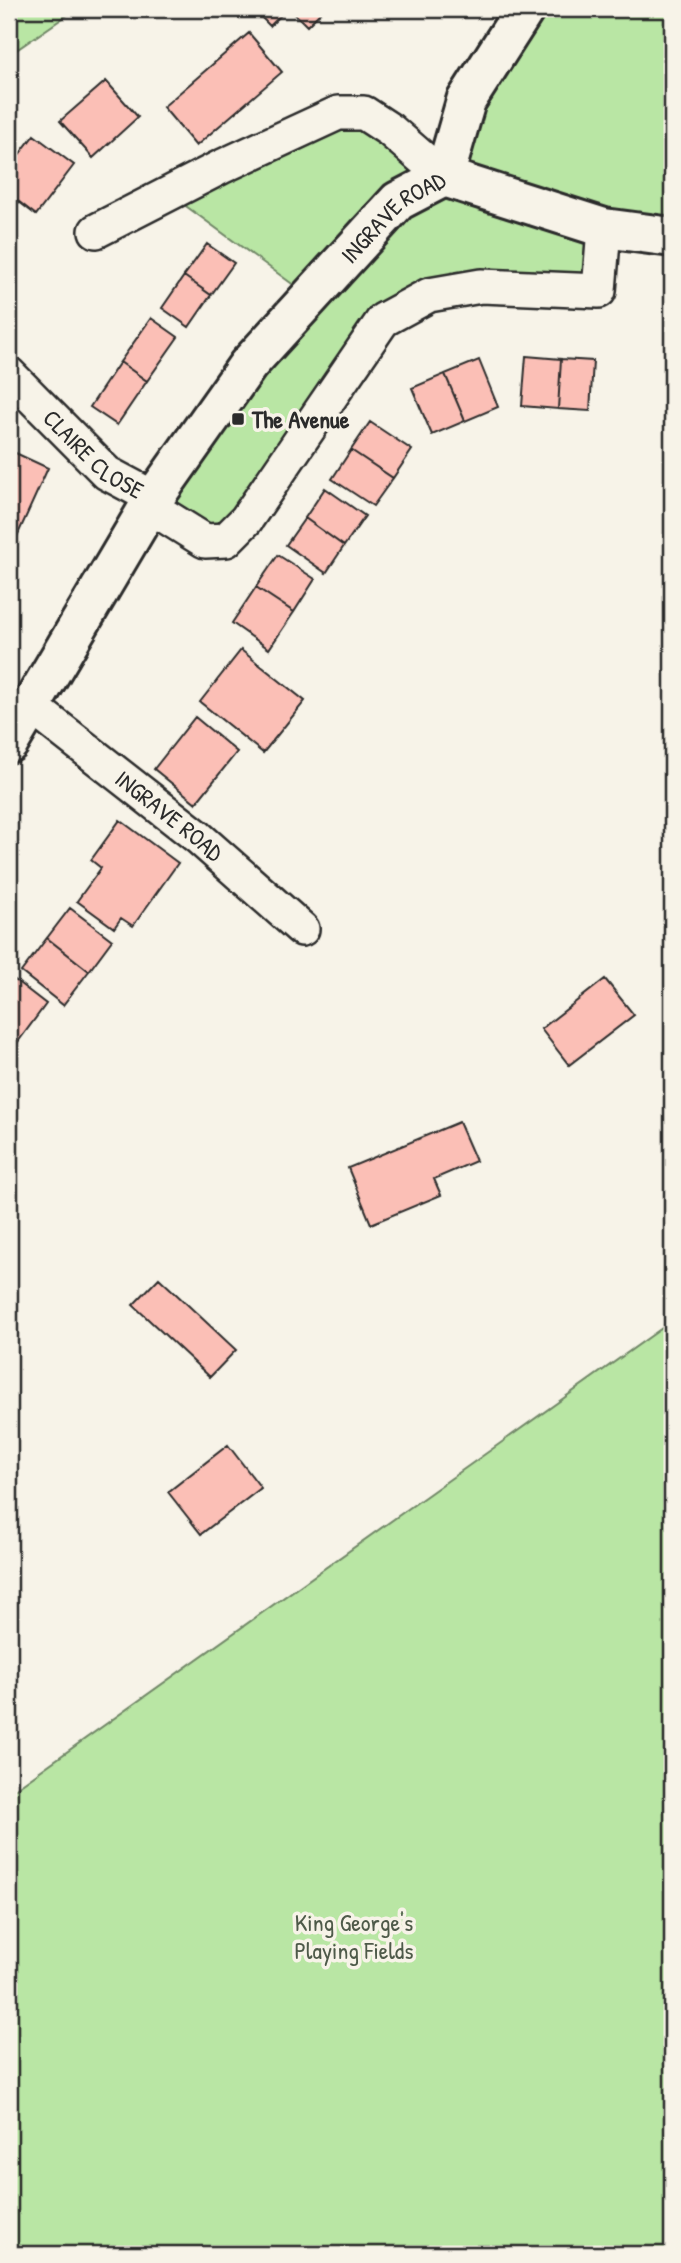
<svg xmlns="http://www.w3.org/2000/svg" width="681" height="2263" font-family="'Patrick Hand',sans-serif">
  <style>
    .green { fill: #b9e6a4; stroke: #728868; stroke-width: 2 }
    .building { fill: #fbbfb6; stroke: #2b2b2b; stroke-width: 2 }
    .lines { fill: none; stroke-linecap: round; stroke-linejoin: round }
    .street-casing { stroke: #2b2b2b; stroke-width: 38 }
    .secondary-casing { stroke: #2b2b2b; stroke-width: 44 }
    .primary-casing { stroke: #2b2b2b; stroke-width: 44 }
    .street { stroke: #f7f3e8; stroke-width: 33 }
    .secondary { stroke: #f7f3e8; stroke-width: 38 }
    .primary { stroke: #f7f3e8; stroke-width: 38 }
    .poi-dot { fill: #2b2b2b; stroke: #f7f3e8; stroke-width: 2.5 }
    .labels { text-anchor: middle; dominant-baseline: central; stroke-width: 7; stroke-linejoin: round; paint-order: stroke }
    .street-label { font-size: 24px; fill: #2b2b2b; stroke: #f7f3e8 }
    .poi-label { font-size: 24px; font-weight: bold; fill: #2b2b2b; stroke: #f7f3e8; text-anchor: start }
    .park-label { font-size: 24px; fill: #4e5a49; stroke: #f7f3e8 }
  </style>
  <rect width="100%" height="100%" fill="#f7f3e8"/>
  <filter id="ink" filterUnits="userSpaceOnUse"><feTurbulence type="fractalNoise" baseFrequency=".0143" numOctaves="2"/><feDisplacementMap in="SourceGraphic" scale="14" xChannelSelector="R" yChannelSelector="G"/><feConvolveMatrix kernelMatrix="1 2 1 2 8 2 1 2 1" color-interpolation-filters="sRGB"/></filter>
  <g filter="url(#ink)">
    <path class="green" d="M9 9H76L9 55Z
      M529 9H672V234L604 228 599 291 481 286 383 320 226 540 154 498 310 297 168 193 338 113 444 177Z
      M672 1321V2254H9V1793Z"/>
    <path class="building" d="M253 9H287L270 26Z
      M290 9H324L307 26Z
      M249 33 282 72 196 146 163 107Z
      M106 81 138 117 93 158 60 121Z
      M34 135 74 165 36 215 9 194V168Z
      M207 244 234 263 211 295 184 276Z
      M184 276 211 295 189 327 162 308Z
      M151 318 178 337 147 381 120 362Z
      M526 356 561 359 558 409 522 406Z
      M561 359 593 361 590 411 558 409Z
      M479 360 498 407 465 421 445 374Z
      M120 362 147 381 117 425 90 407Z
      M445 374 465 421 432 435 412 388Z
      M370 422 412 450 393 478 351 450Z
      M9 450 48 468 9 554Z
      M351 450 393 478 373 506 332 479Z
      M325 488 365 516 344 546 305 518Z
      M305 518 344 546 326 573 286 545Z
      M278 555 315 579 294 612 256 587Z
      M256 587 294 612 269 649 232 623Z
      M241 650 305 701 263 753 200 702Z
      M195 717 237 752 196 803 154 769Z
      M120 820 178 863 133 926 121 918 114 928 77 901 101 868 91 860Z
      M70 908 112 940 89 971 47 938Z
      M47 938 89 971 63 1005 21 972Z
      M605 979 634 1015 569 1065 541 1029Z
      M15 980 46 1004 9 1054V988Z
      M459 1122 476 1161 434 1179 441 1195 371 1224 348 1168Z
      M159 1278 236 1350 210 1377 133 1305Z
      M228 1445 261 1488 201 1534 168 1492Z"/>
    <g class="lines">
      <defs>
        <g id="street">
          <path d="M96 231 221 167 338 113H364L390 130 444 177"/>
          <path id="s1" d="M9 374 107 473 154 498"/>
          <path d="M149 506 205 541 226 540 246 520 383 320 429 295 481 286 599 291 604 228"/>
          <path id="s2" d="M32 707 198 837 302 929"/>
        </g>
        <path id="secondary" d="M444 177 604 228 672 237"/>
        <g id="primary">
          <path id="s3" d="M9 743 154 498 248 365 398 201 444 177 466 101 525 9"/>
        </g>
      </defs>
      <use href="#street" class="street-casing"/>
      <use href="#secondary" class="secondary-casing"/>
      <use href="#primary" class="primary-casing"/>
      <use href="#street" class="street"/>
      <use href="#secondary" class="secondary"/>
      <use href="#primary" class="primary"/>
    </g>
  </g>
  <rect class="poi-dot" x="231" y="412" width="14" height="14" rx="3.5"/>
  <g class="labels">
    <g class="street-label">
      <text stroke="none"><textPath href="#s3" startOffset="656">INGRAVE ROAD</textPath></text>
      <text stroke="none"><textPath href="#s1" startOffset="117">CLAIRE CLOSE</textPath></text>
      <text stroke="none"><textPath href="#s2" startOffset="175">INGRAVE ROAD</textPath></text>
    </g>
    <g class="poi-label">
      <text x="252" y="419">The Avenue</text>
    </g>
    <g class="park-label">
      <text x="354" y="1922">King George's<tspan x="354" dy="28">Playing Fields</tspan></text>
    </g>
  </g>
  <rect width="681" height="2263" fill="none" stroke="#f7f3e8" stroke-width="35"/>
  <rect x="18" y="18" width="646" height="2228" fill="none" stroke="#2b2b2b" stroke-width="2.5" filter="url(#ink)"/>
</svg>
